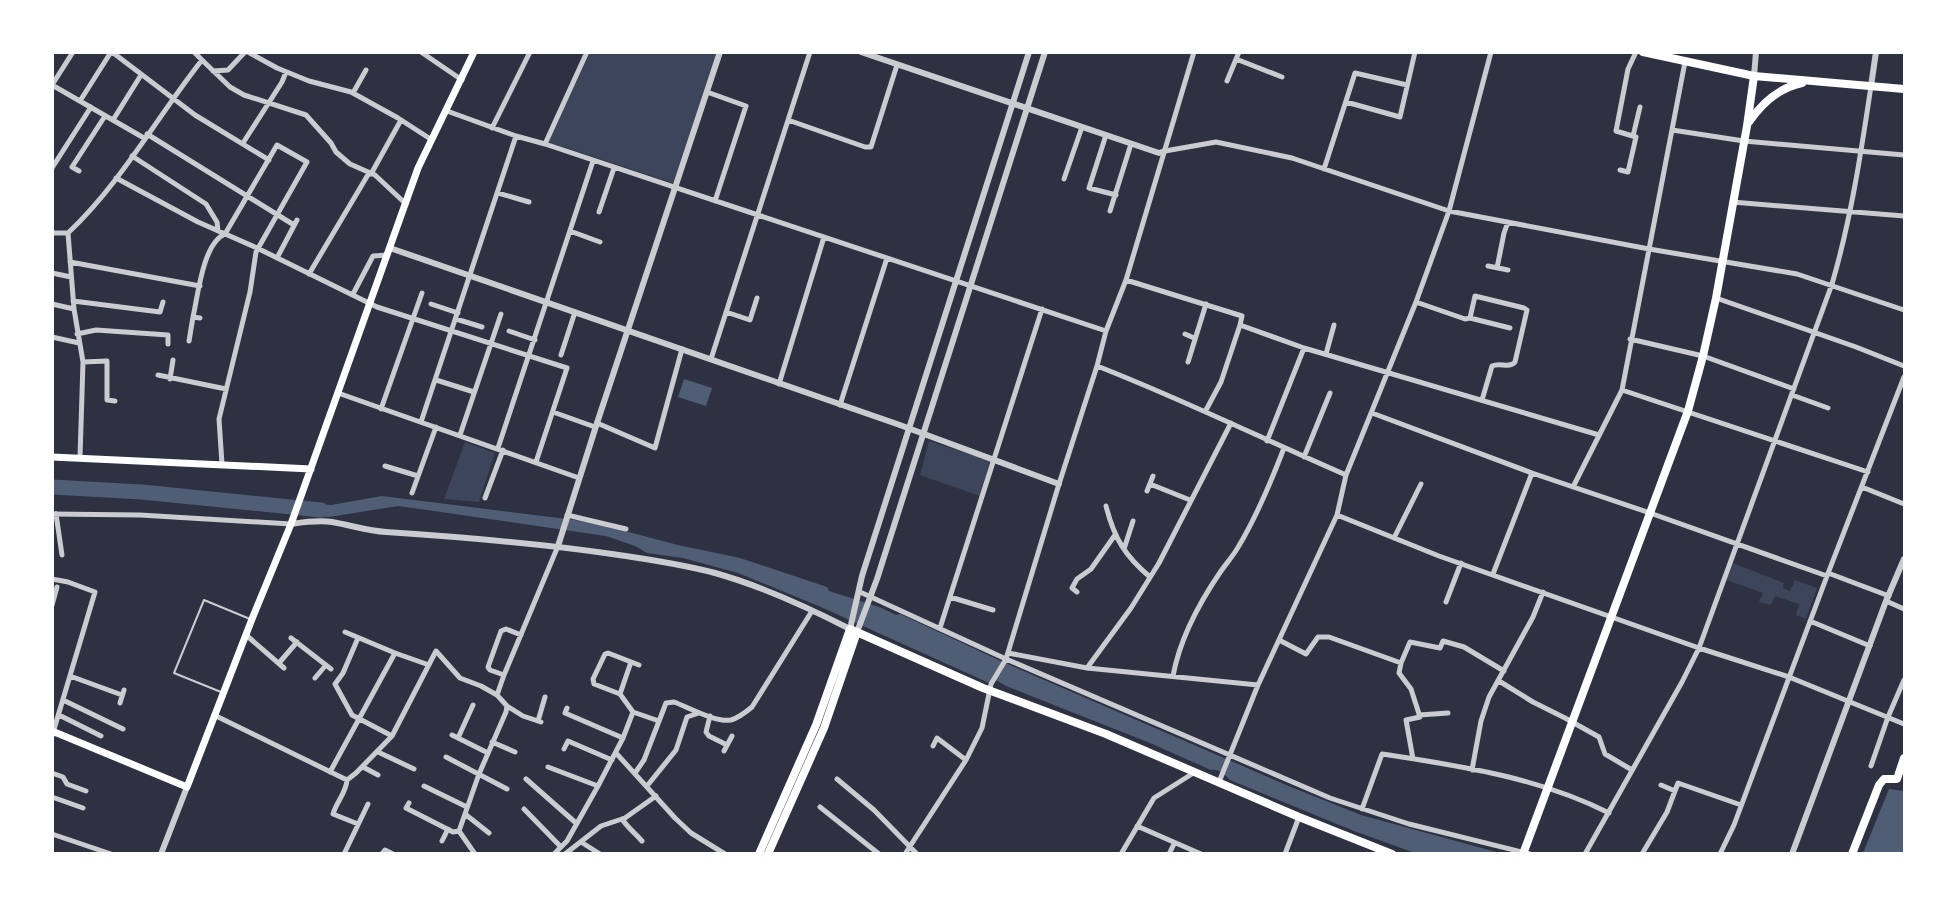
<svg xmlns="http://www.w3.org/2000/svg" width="1957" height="906" font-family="Figtree,sans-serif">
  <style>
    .green { fill: #3c4559 }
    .water { fill: #4f5d75 }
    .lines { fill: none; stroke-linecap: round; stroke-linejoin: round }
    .river { stroke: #4f5d75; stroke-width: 15 }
    .service { stroke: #caccd0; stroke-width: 2 }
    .minor { stroke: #caccd0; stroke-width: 5 }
    .tertiary { stroke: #caccd0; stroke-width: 6 }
    .secondary { stroke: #fff; stroke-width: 7 }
    .primary { stroke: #fff; stroke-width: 8 }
    .trunk { stroke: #fff; stroke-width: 8 }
  </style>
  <rect width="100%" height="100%" fill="#2d3142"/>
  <path class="green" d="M590 53H717L673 183 548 142Z
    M929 441 991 461 980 496 920 475Z
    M465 442 495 453 479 502 444 499Z
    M1733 563 1784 583 1783 588 1790 591 1795 580 1817 588 1806 619 1796 615 1799 604 1775 596 1771 605 1759 602 1763 593 1726 580Z"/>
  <path class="water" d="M684 379 712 388 706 406 678 397Z
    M382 496 575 520 606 526 678 545 740 558 827 587 829 591 882 608 896 615 900 614 1003 662 1291 787 1361 815 1500 853H1415L1354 831 1230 780C1226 775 1218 768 1211 770L1150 743 1006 686 994 679 989 683 821 607 738 573 683 558 647 553 635 546 606 536 427 510 398 506 329 517 300 515 304 503 331 505Z
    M1889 789 1904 791V853H1863Z"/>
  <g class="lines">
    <path class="river" d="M52 487 142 492 321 510"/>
    <path class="service" d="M221 692 174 673 204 600 250 619"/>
    <path class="minor" d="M112 52 195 115 269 160
      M194 52 202 60
      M248 52 277 68 309 81 351 92 398 118 432 140
      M421 52 462 80
      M1236 59 1282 77
      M213 71 228 70 245 52
      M1227 81 1239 52
      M52 85 144 138
      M52 85 73 52
      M707 92 746 106 715 201
      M353 93 366 70
      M80 101 111 52
      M1346 102 1400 117 1415 52
      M447 111 516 136 545 144 1106 331
      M113 120 141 75
      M788 120 865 147H871L897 65
      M492 128 530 52
      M1672 130 1744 141 1904 155
      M147 134 294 225
      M1106 135 1089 188 1116 195
      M1633 136 1640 107
      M243 143 282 82 286 72
      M545 144 587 52
      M1165 151 1216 142 1292 158 1449 211 1649 249 1797 274 1904 310
      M132 156 206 204 217 222 218 231
      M52 168 91 107
      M1324 169 1355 73 1407 85
      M1620 170 1628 172 1636 137 1616 131 1628 69 1636 52
      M79 171 72 167 105 116
      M371 174 401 120
      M116 178 198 222 257 248 377 307 567 368 536 462
      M1064 179 1082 127
      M498 193 529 202
      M1732 202 1904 216
      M1110 211 1131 144
      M599 212 614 168
      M570 231 600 242
      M52 233H68C121 183 157 117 202 60L230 87 244 95 306 115 331 143 336 152 350 164 375 175 406 204
      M68 233 74 309 83 362 80 457
      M277 258 297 220
      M70 262 200 286
      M1488 266 1508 270
      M1497 268 1504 233 1508 222
      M52 273 71 277
      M309 274 369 173
      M1126 280 1242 316 1240 325 1304 348 1599 435
      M353 294 373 256 388 255
      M1716 298 1856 347 1904 366
      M73 301 160 312 163 302
      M1416 302 1465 319 1470 318 1510 328
      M52 304 74 309
      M431 304 458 313
      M726 312 750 320 757 298
      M200 318 193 317C198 295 203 243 225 234L277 145 307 162 256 252 250 292 219 419 222 464
      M1470 318 1475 296 1524 308 1527 310 1515 362C1510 369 1500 362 1492 366L1482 400
      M456 319 482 327
      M509 331 535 340
      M77 334 96 330 168 335V344
      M1185 334 1194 338
      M52 337 79 343
      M1630 339 1703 356 1794 389
      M189 341 193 317
      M1326 354 1334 325
      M561 355 575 312
      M711 359 810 52
      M83 362 107 361V400L115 401
      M1188 362 1206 304
      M1097 366C1182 399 1263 439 1346 475
      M158 375 226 389
      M170 379 173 360
      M436 380 474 392
      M779 384 824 237
      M1622 390 1868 472
      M338 393 579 478
      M1792 395 1828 408
      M840 405 887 258
      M381 409 422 293
      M1206 410 1221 382 1240 325
      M553 412 595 427
      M1372 413 1532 473 1650 513 1827 576
      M421 422 516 136
      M597 423 655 448 682 349
      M460 435 501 314
      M1267 441 1304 348
      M498 448 593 161
      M1304 457 1330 393
      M385 466 418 476
      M1150 484 1190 500
      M1573 487 1622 390 1685 62
      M1862 487 1904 504
      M1147 491 1153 476
      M412 493 436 427
      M485 498 503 450
      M1106 506C1114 538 1125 556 1150 577
      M52 514 140 515 291 524
      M56 514 62 555
      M567 515 626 529
      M1337 515 1439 556 1699 648 1789 677 1904 724
      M1394 538 1421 484
      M1124 549 1133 521
      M1828 573 1889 596
      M1493 574 1532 473
      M52 579 68 582 95 592 52 736
      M860 592 1006 659 1330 798 1409 824 1530 854
      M1077 592 1072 588 1077 579 1091 569 1115 535
      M950 597 993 610
      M1886 601 1904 609
      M1446 602 1461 563
      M52 605 57 587
      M1810 621 1870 646
      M940 628 1042 309
      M345 632 395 653 429 665
      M246 635 284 668
      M291 638 331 669
      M358 638 343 673 335 684 352 715 392 736
      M1279 640 1306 654 1318 637H1329L1401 663 1410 642 1440 648 1443 641 1464 647 1504 671
      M1008 653 1087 668 1258 685
      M279 663 297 642
      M1401 663 1399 673 1411 689 1420 717 1406 720 1413 759
      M639 665 608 653 605 654 593 679 594 684 620 694 633 712 659 721
      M1087 668 1131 608 1159 563 1231 423
      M504 675 490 670 488 667 501 631 506 629 521 635
      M70 676 122 695
      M1173 676C1180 638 1199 603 1221 571 1226 564 1232 557 1237 549 1256 518 1271 482 1284 448
      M315 678 326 665
      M1499 681 1533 702 1565 718 1599 737 1605 754 1632 770
      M620 694 631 662
      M63 700 123 729
      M120 703 124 690
      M507 706 523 716 541 722
      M567 708 565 713 623 738
      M59 715 101 736
      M214 715 347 780 356 773 392 736 436 651 460 678 481 686 497 695
      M1419 715 1448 713
      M710 716 706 732 709 736 727 745
      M538 721 545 697
      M452 735 488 753
      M458 738 473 705
      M492 742 515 752
      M933 746 937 738 966 760
      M564 749 568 741 612 760
      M724 751 732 736
      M378 752 414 769
      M616 753 675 818 691 833 725 854
      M446 757 507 789
      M1871 766 1888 717 1904 680
      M363 767 378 775
      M548 767 598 786
      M1472 770 1481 721 1489 697 1533 617 1543 592
      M330 772 395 653
      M52 773 63 777 67 784 86 791
      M635 773 644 760 666 703 674 702C688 707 716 723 731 720 738 718 746 712 752 707L812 611
      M526 779 576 823
      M837 779 874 810 917 854
      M347 780C346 793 337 801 333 814L358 824
      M1219 782 1258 685 1337 515 1346 475 1416 302 1449 211 1491 52
      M1661 785 1675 791
      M424 786 467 807
      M647 786 676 750 687 717 699 713
      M52 797 83 808
      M409 803 406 808 453 832 459 831
      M820 807 879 854
      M524 809 561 847
      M1362 809 1382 754C1460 766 1538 777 1609 813
      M465 814 489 833
      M622 819C628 828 635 833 642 841
      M1137 826 1201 854
      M52 834 111 854
      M442 841 448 829
      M581 842 600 854
      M344 854 368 804
      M382 854 385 850 393 854
      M475 854 459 831 479 774 506 712 507 706 497 695 504 675 558 546
      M554 854 567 841 598 786 623 738 633 712
      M565 854 601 826 625 818 656 796
      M905 854 966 760 982 728 991 684 1006 659 1059 484 1097 366 1106 331 1126 280 1194 52
      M1121 854 1154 798 1195 772
      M1169 854 1174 844
      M1285 854 1299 817
      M1585 854 1682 682 1699 648 1832 284C1851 219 1861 153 1871 86
      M1642 854 1667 812 1678 783 1741 805
      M1720 854 1734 825 1827 576 1904 377"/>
    <path class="tertiary" d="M861 52 1159 153 1165 151
      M1754 76 1756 52
      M1871 86 1876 52
      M390 248 897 424 1059 484
      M291 524C305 522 318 520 332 522 350 525 368 531 386 532 462 537 537 543 612 554 647 559 681 564 715 573 758 585 811 609 850 629L862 576 1029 52
      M558 546 597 423 720 52
      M857 632 877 579 1045 52
      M161 854 187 787
      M1792 854 1886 601 1904 559"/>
    <path class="secondary" d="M52 457 311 469
      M52 731 187 787 252 619 291 524 418 168 474 52"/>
    <path class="primary" d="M1643 52 1754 76
      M1852 854 1879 785 1884 779H1897L1904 758"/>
    <path class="trunk" d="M1749 122C1762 103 1778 88 1802 83
      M759 854 816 725 850 629 983 688 1106 734 1299 817 1392 854
      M768 854 824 728 857 632
      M1523 854 1688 411 1703 356 1716 298 1747 126 1754 76 1904 89"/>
  </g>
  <rect width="1957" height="906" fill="none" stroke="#ffffff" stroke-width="108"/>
</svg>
